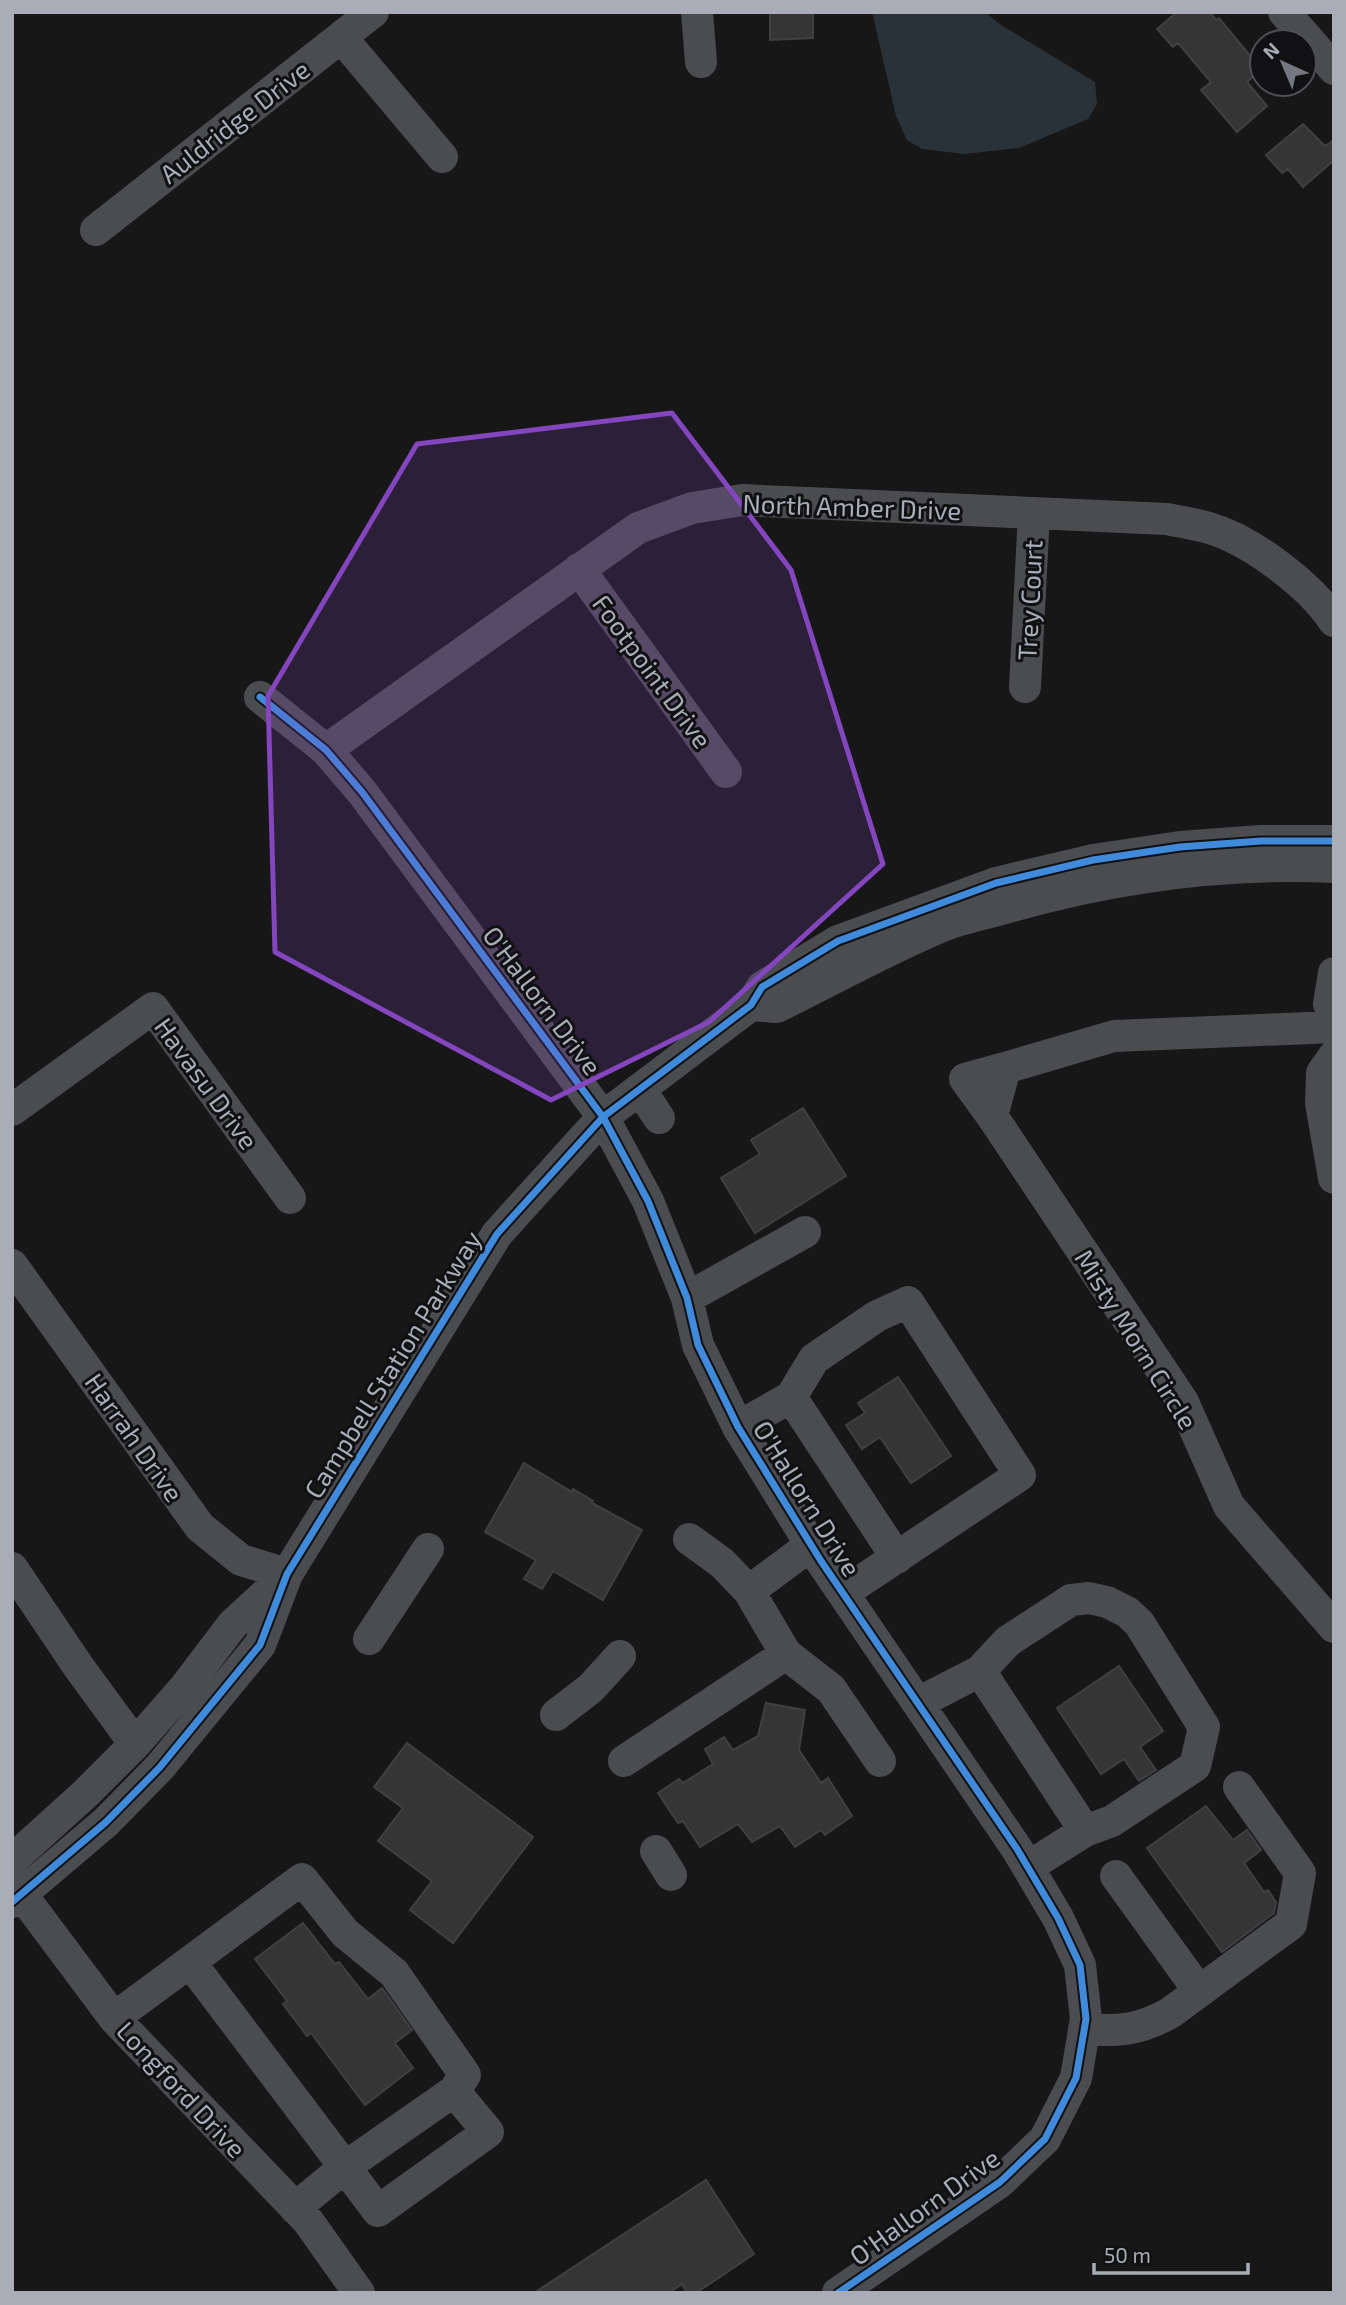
<svg xmlns="http://www.w3.org/2000/svg" width="1346" height="2305" font-family="'Exo 2',sans-serif">
  <style>
    .water { fill: #2a3239 }
    .building { fill: #353536; stroke: #3f4043; stroke-width: 2 }
    .lines { fill: none; stroke-linecap: round; stroke-linejoin: round }
    .minor { stroke: #4b4c50; stroke-width: 32 }
    .cycleway-casing { stroke: #111113; stroke-width: 11 }
    .cycleway { stroke: #408adc; stroke-width: 7 }
    .marked { fill: #8446be; fill-opacity: 0.2; stroke: #8446be; stroke-width: 5; stroke-linejoin: round }
    .labels { text-anchor: middle; dominant-baseline: central; stroke-width: 6; stroke-linejoin: round; paint-order: stroke }
    .street-label { font-size: 26px; fill: #a8adb8; stroke: #111113 }
  </style>
  <rect width="100%" height="100%" fill="#171717"/>
  <path class="water" d="M872 12H985L1001 25 1095 82 1097 104 1088 119 1019 148 964 154 922 149 907 140 896 116Z"/>
  <path class="building" d="M770 12H813V38L770 40Z
    M1177 12H1210L1216 20 1219 18 1261 69 1247 82 1267 106 1237 132 1201 90 1211 82 1178 43 1173 47 1157 29Z
    M1303 124 1325 146 1334 140V160L1303 187 1288 169 1282 173 1266 155Z
    M803 1108 846 1176 755 1233 721 1178 760 1154 751 1140Z
    M898 1377 951 1456 911 1483 880 1437 862 1449 846 1425 865 1413 858 1403Z
    M524 1463 572 1492 573 1489 593 1501 592 1503 642 1530 603 1600 553 1571 542 1589 524 1579 536 1560 485 1532Z
    M1119 1666 1163 1731 1140 1747 1156 1770 1139 1781 1124 1759 1101 1774 1057 1708Z
    M766 1703 805 1710 799 1750 821 1783 828 1778 852 1816 825 1835 821 1830 795 1847 780 1826 752 1842 738 1824 700 1847 683 1821 678 1823 658 1793 679 1779 683 1783 713 1764 705 1749 724 1737 733 1750 758 1736Z
    M407 1743 533 1837 453 1943 410 1910 432 1881 378 1841 403 1808 374 1787Z
    M1206 1806 1233 1840 1247 1830 1261 1850 1244 1863 1264 1892 1268 1890 1276 1902 1274 1913 1222 1952 1147 1848Z
    M303 1923 335 1964 339 1962 368 1999 382 1988 412 2030 395 2043 413 2068 365 2105 311 2033 307 2036 283 2004 287 2001 255 1959Z
    M706 2180 754 2254 696 2293H687L682 2284 669 2293H534Z"/>
  <g class="lines">
    <path class="minor" d="M697 12 701 62
      M1284 12 1334 69
      M341 37 442 157
      M96 230 373 12
      M579 569 726 772
      M1025 687 1034 513
      M260 697 326 750 362 792 603 1117 648 1201 687 1298 698 1345 738 1427 821 1561 1017 1849 1058 1918 1080 1965 1086 2019 1076 2078 1045 2139 1000 2182 838 2293
      M326 750 638 528 692 508 742 500 1167 519C1181 522 1196 524 1209 528 1251 540 1310 585 1334 621
      M1334 973 1329 1004 1334 1009
      M751 1005 777 1007C832 980 889 948 945 925 966 917 990 913 1012 906 1116 877 1225 862 1334 867
      M1334 1027 1114 1036 1005 1068 992 1116 1183 1402 1229 1506 1334 1627
      M1334 1056 1322 1073 1321 1103 1334 1178
      M640 1089 659 1118
      M12 1110 153 1008 290 1198
      M992 1116 965 1079 1005 1068
      M12 1265 200 1527 241 1560 287 1574
      M687 1298 805 1232
      M791 1397 897 1558
      M738 1427 791 1397 814 1359 877 1316 908 1302 1020 1475 843 1593
      M689 1539 722 1563 749 1591 811 1545
      M12 1568 78 1666 135 1744
      M749 1591 786 1654 831 1689 880 1761
      M369 1639 428 1549
      M980 1671 1085 1831
      M918 1703 980 1671 1008 1641 1071 1600 1089 1598 1107 1602 1127 1612 1139 1623 1204 1727 1195 1766 1112 1821 1085 1831 1028 1867
      M556 1715 591 1688 620 1656
      M624 1761 786 1654
      M656 1851 671 1875
      M12 1860 85 1794 135 1744 186 1686 233 1624 281 1580
      M1116 1876 1199 1991
      M12 1879 22 1895 114 2018 308 2221 359 2293
      M12 1902 106 1822 160 1767 260 1645 287 1574 497 1234 603 1117 751 1005 762 987 838 941 996 883 1093 860 1180 847 1261 841H1334
      M114 2018 302 1879 345 1933 394 1973 465 2075 454 2091 488 2132 378 2211 190 1962
      M1084 2029C1119 2032 1139 2030 1170 2013L1291 1924 1300 1873 1239 1787
      M295 2208 345 2167 454 2091"/>
    <defs>
      <path id="cycleway" d="M260 697 326 750 362 792 603 1117 648 1201 687 1298 698 1345 738 1427 821 1561 1017 1849 1058 1918 1080 1965 1086 2019 1076 2078 1045 2139 1000 2182 838 2293
        M12 1902 106 1822 160 1767 260 1645 287 1574 497 1234 603 1117 751 1005 762 987 838 941 996 883 1093 860 1180 847 1261 841H1334"/>
    </defs>
    <use href="#cycleway" class="cycleway-casing"/>
    <use href="#cycleway" class="cycleway"/>
  </g>
  <path class="marked" d="M672 413 791 570 883 864 709 1022 551 1100 275 952 268 696 417 444Z"/>
  <g class="labels">
    <g class="street-label">
      <text transform="translate(234 121) rotate(-38)">Auldridge Drive</text>
      <text transform="translate(852 506) rotate(2)">North Amber Drive</text>
      <text transform="translate(1029 600) rotate(-87)">Trey Court</text>
      <text transform="translate(653 671) rotate(54)">Footpoint Drive</text>
      <text transform="translate(543 1000) rotate(53)">O'Hallorn Drive</text>
      <text transform="translate(207 1083) rotate(54)">Havasu Drive</text>
      <text transform="translate(1137 1339) rotate(58)">Misty Morn Circle</text>
      <text transform="translate(392 1364) rotate(-58)">Campbell Station Parkway</text>
      <text transform="translate(135 1437) rotate(55)">Harrah Drive</text>
      <text transform="translate(808 1498) rotate(58)">O'Hallorn Drive</text>
      <text transform="translate(182 2089) rotate(47)">Longford Drive</text>
      <text transform="translate(924 2206) rotate(-36)">O'Hallorn Drive</text>
    </g>
  </g>
  <rect width="1346" height="2305" fill="none" stroke="#a8adb8" stroke-width="28"/>
  <g transform="translate(1283 63) rotate(316)"><circle r="33" fill="#111113" stroke="#4d4f55" stroke-width="2"/>
  <path d="M0-5L12 26L0 18L-12 26Z" fill="#757880"/>
  <text y="-10" font-size="19" font-weight="bold" text-anchor="middle" fill="#a8adb8">N</text>
  </g>
  <path d="M1094 2263v10h154v-10" fill="none" stroke="#a8adb8" stroke-width="3.5"/>
  <text x="1104" y="2263" font-size="21" fill="#a8adb8" stroke="#111113" stroke-width="5" paint-order="stroke">50 m</text>
</svg>
